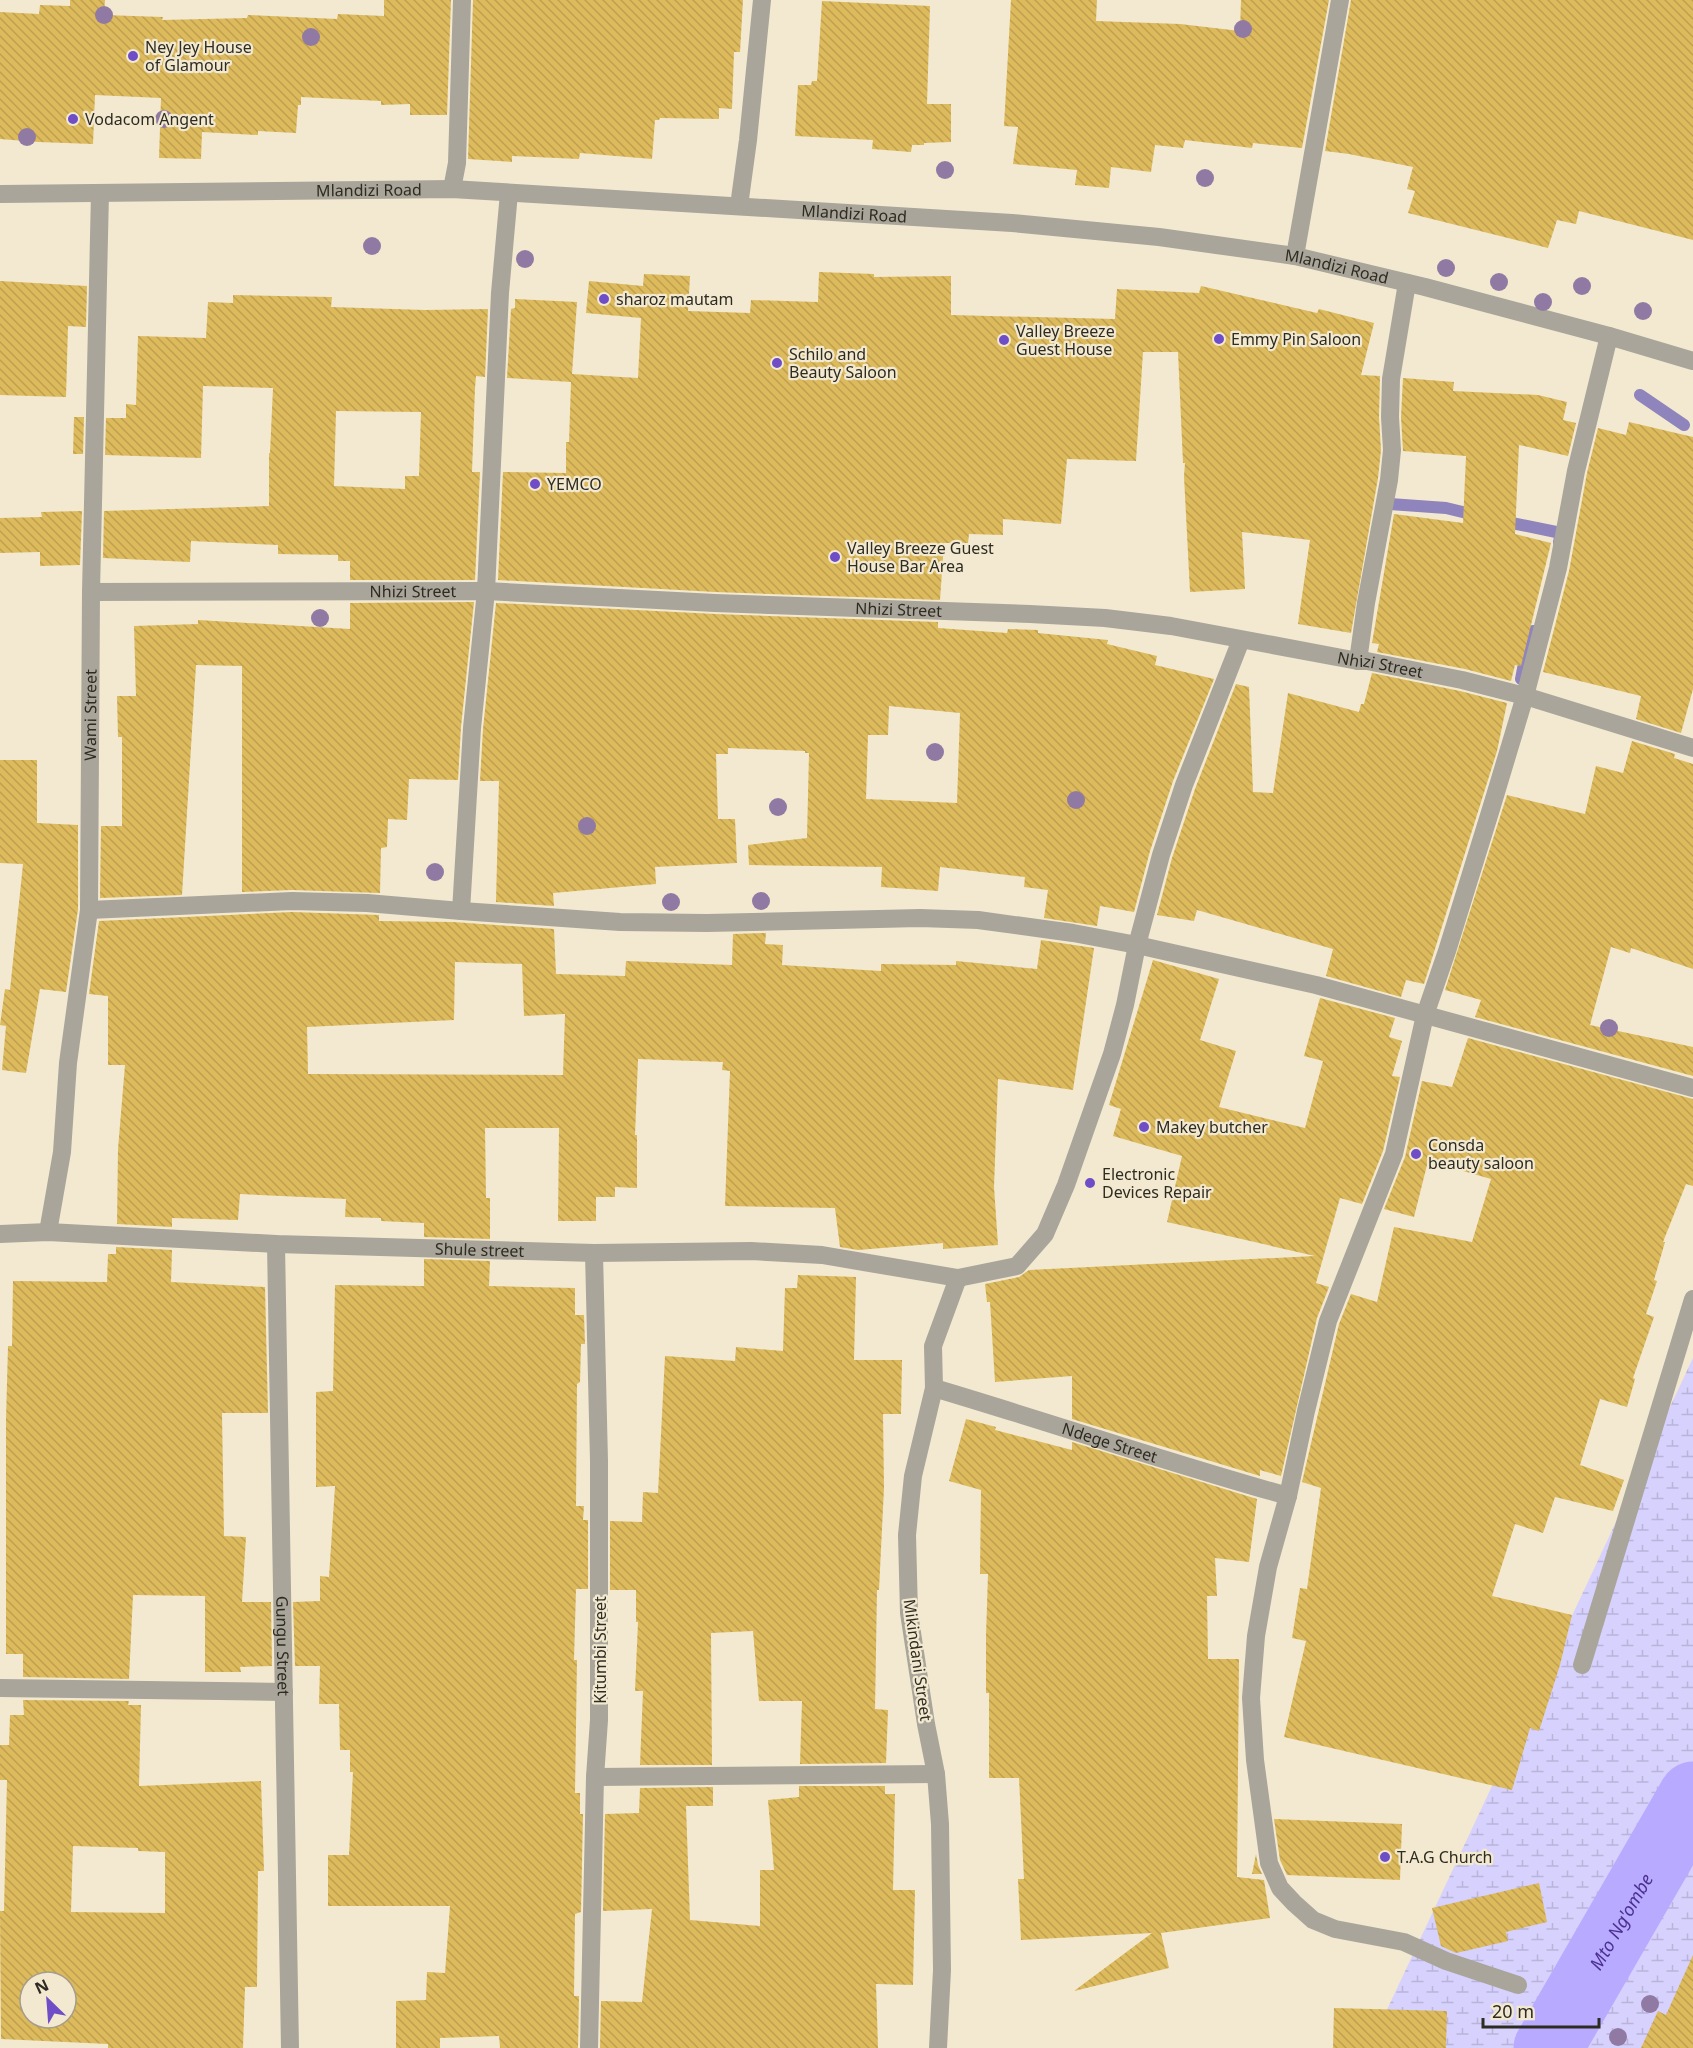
<svg xmlns="http://www.w3.org/2000/svg" width="1693" height="2048" font-family="'Noto Sans',sans-serif">
  <style>
    .wetland { fill: url(#wetland-marsh) }
    .lines { fill: none; stroke-linecap: round; stroke-linejoin: round }
    .stream { stroke: #8f84bc; stroke-width: 12 }
    .river { stroke: #b8aaff; stroke-width: 69 }
    .building { fill: url(#building-back-hatch); fill-rule: evenodd }
    .minor { stroke: #a9a59a; stroke-width: 18 }
    .tree { fill: #907aa3 }
    .poi-dot { fill: #6e4dc6; stroke: #f2e9d0; stroke-width: 2 }
    .labels { text-anchor: middle; dominant-baseline: central; stroke-width: 4.5; stroke-linejoin: round; paint-order: stroke }
    .poi-label { font-size: 16px; fill: #2e2b21; stroke: #f2e9d0; text-anchor: start }
    .street-label { font-size: 16px; fill: #2e2b21; stroke: #f2e9d0 }
    .water-label { font-size: 18px; font-style: italic; fill: #4b308f; stroke: #f2e9d0 }
  </style>
  <defs>
    <pattern id="wetland-marsh" width="20" height="14" patternUnits="userSpaceOnUse" patternTransform="scale(1.5)"><rect width="20" height="14" fill="#d7d1fd"/><path d="M1 5h8M5 5V1M11 12h8M15 12V8" fill="none" stroke="#b9b4d9"/></pattern>
    <pattern id="building-back-hatch" width="6" height="6" patternUnits="userSpaceOnUse" patternTransform="scale(1.5)"><rect width="6" height="6" fill="#ddba5c"/><path d="M-1 5l2 2M0 0l6 6M5-1l2 2" fill="none" stroke="#bea050"/></pattern>
  </defs>
  <rect width="100%" height="100%" fill="#f2e9d0"/>
  <path class="wetland" d="M1693 1358V2048H1369Z"/>
  <g class="lines">
    <path class="stream" d="M1640 395 1684 425
      M1390 504 1446 508 1479 516
      M1502 521 1561 533 1559 542
      M1521 679 1525 658 1533 631"/>
    <path class="river" id="s1" d="M1548 2048 1693 1796"/>
  </g>
  <path class="building" d="M70 0H105L104 15 163 17 162 20 247 18 248 15 337 19 338 14 384 16V0H451L447 115H410V104L381 105V101L301 97V105H298L296 133 258 131V135L202 132 201 159 159 158 161 98 95 95 93 144 38 142 0 139V12L39 14 40 5 70 6Z
    M473 0H743L740 52H734L732 109 719 108V119L660 118 659 120H655L652 159 580 153 579 159 512 156V162L468 159Z
    M1011 0H1097L1096 21 1180 24 1240 31 1241 0H1329L1302 148 1253 143 1252 148 1185 140 1183 148 1155 145 1151 172 1111 167 1109 188 1075 185 1077 170 1013 164 1018 127 1004 126Z
    M1351 0H1693V240L1579 211 1576 224 1557 220 1548 248 1408 213 1415 191 1407 189 1413 167 1349 154 1325 151Z
    M822 1 930 6 927 104H951V142L924 143V145H912L911 152 872 149 873 140 795 136 798 85H811L812 81H817Z
    M819 272 874 274V277L951 276V315L1115 319 1117 289 1199 293 1201 286 1317 313 1319 309 1374 323 1361 375 1380 376 1379 417 1381 450 1378 478 1351 633 1298 624 1310 540 1242 532 1245 589 1190 592 1184 476 1185 463H1183L1178 352H1143L1136 461 1067 459 1061 524 1003 519V535L969 534 968 543H944L940 600 715 592 498 580 503 472 566 473V442H569L571 382 507 378 511 309 515 308V299L577 302 572 374 638 378 641 318 586 313 589 281 643 286 644 274 690 276 688 311 750 313 751 300 818 302Z
    M0 281 87 286 86 327 68 326 66 397 0 395Z
    M233 295 332 297 331 307 425 310 488 309 485 377 476 376 475 388 472 472H480L475 580H350V561H338V555L278 554V545L191 541 190 562 103 558 104 511 269 506V453H270L273 388 203 386 201 458 105 455 106 418H126V404L136 405 138 336 206 338 208 302 233 303ZM336 411 421 412 419 476H405V489L334 486Z
    M1403 378 1454 382 1453 391 1538 395 1567 402 1563 420 1576 423 1568 456 1519 445 1515 534 1551 543 1521 666 1515 665 1511 681 1465 669 1377 652 1379 644 1372 643 1394 514 1463 523 1466 456 1403 451 1401 417Z
    M74 417H84L83 454H73Z
    M1629 422 1693 437V689L1681 733 1636 719 1641 696 1543 672 1569 571 1587 473 1598 428 1626 435Z
    M82 511 80 565 40 566V552L0 553V518L42 517 41 512Z
    M474 602 461 727 458 780 409 779 407 820 388 819 387 847 381 848 380 893 292 890 242 892V666L196 665 182 895 100 898 101 826H122V737H118L117 696H136L134 626 198 624V620L350 629V603Z
    M496 603 715 614 938 622V628L1007 633 1008 629 1038 630V633L1108 640 1107 644 1157 656 1155 665 1214 679 1173 781 1150 851 1134 912 1100 906 1097 926 1044 918 1048 890 1024 887 1025 877 940 867 938 891 881 887 882 867 749 865 748 845 807 838 809 753H805V751L728 748V754H716L718 819H735L737 863 655 867 656 884 553 893 554 906 496 902 499 781H480L483 729ZM889 706 960 713 957 803 866 799 868 735H888Z
    M1372 673 1460 691 1507 703 1497 751 1424 984 1406 980 1401 997 1326 976 1333 949 1197 910 1194 921 1157 915 1172 858 1195 789 1236 684 1249 687 1253 792 1273 793 1288 693 1359 712 1361 704H1364Z
    M1632 741 1675 754 1674 758 1693 764V969L1631 948 1630 953 1611 947 1590 1025 1693 1047V1076L1475 1017 1481 1000 1445 990 1507 795 1585 814 1596 766 1623 773Z
    M0 760H37V823L78 825V909L66 992 40 989 26 1073 2 1070 6 1026 0 1025 5 989 10 990 23 864 0 863Z
    M292 912 379 915V921L453 922 554 929 556 974 625 976 626 961 732 965 733 934 766 933 765 944 783 945 782 965 881 971V964L956 965V961L1037 969 1041 940 1094 948 1073 1090 998 1079 994 1187 998 1245 943 1249V1243L858 1250 840 1247 835 1208 725 1206 730 1071 722 1070 723 1062 638 1059 635 1135H637V1188L615 1187V1197H596V1221H558L559 1128H485L486 1198H490V1239L424 1237V1223L381 1221V1218L345 1217 346 1199 240 1194 238 1220 172 1218V1227L117 1224 118 1149 125 1065H108V996L89 994 99 921ZM455 962 522 964 524 1016 565 1014 563 1075 308 1074 307 1027 454 1020Z
    M1153 960 1219 979 1200 1040 1236 1051 1219 1107 1305 1128 1323 1061 1304 1056 1320 998 1395 1018 1389 1037 1402 1041 1392 1076 1400 1077 1383 1151 1362 1204 1340 1198 1316 1283 1329 1287 1317 1318 1281 1476 1260 1470V1476L1072 1419V1376L995 1382 990 1302H987L985 1284 1019 1277 1029 1270 1315 1256 1167 1222 1182 1156 1113 1136 1121 1109 1109 1105Z
    M1468 1038 1693 1099V1186L1686 1184 1663 1242H1665L1654 1280 1657 1281 1646 1314 1654 1317 1633 1378 1635 1379 1627 1407 1600 1399 1580 1465 1624 1480 1613 1511 1555 1497 1543 1533 1515 1524 1492 1596 1572 1615 1560 1665 1539 1731 1530 1728 1512 1790 1284 1737 1306 1641 1292 1638 1300 1588 1307 1589 1321 1488 1302 1482 1339 1324 1351 1294 1377 1302 1394 1227 1472 1242 1491 1179 1428 1161 1414 1217 1384 1209 1405 1157 1422 1081 1452 1087Z
    M116 1247 172 1250 171 1282 265 1287 268 1413H222L224 1536 246 1537 242 1602H271L272 1666 240 1667 241 1672H205V1596L133 1595 129 1679 23 1677V1654H6V1420L8 1346H12L13 1281 107 1282 108 1254H116Z
    M424 1259 490 1261 489 1286 575 1288V1315H584L585 1344H581L580 1382 577 1384 576 1506H584L583 1520H588V1589H576L574 1660H577L575 1793H580V1814H583L581 1912 575 1914 574 1996H579L578 2048H500L499 2036 440 2038V2048H396V2001L426 2000 427 1972 445 1973 450 1906H328V1855H349L353 1772H350V1750H340L339 1704H319L320 1666H295L293 1602 320 1601V1576L329 1577 335 1486 316 1487V1392L333 1391 335 1285 424 1286Z
    M798 1275 856 1277 854 1360H902L901 1414H883L884 1488 879 1590H877L875 1709 888 1710 886 1763 800 1764 802 1701H759L753 1631 711 1633 712 1765H640L643 1691H635L638 1622H636V1590H610V1521L642 1522 643 1492 658 1493 665 1356 735 1361 736 1347 783 1351 785 1288H797Z
    M966 1419 996 1427 995 1430 1072 1450V1442L1257 1499 1249 1562 1215 1558 1217 1596H1207L1208 1659H1239L1237 1877 1264 1880 1270 1918 1161 1933 1169 1968 1074 1991 1152 1933 1021 1940 1018 1879H1024L1019 1778H989V1693H986V1636L988 1574H980L981 1490 949 1481Z
    M23 1700 129 1701 128 1705H141L139 1786 261 1781 264 1871H258L257 1987H245L243 2048H108V2044L1 2039 0 1911H4L7 1780H0V1745H9L10 1715H24ZM73 1846 138 1848V1851L165 1852V1913L71 1912ZM30 1982H66V2018H30Z
    M799 1786H885V1794H895L893 1890H915L913 1985 876 1984 878 2048H600L601 2001 642 2002 652 1909 603 1911 605 1814 639 1813 640 1788 713 1787V1806H686L690 1920 760 1926V1870H774L768 1800 799 1797Z
    M1274 1819 1402 1824 1400 1880 1287 1875 1280 1860Z
    M1256 1854 1258 1865 1262 1874H1252Z
    M1539 1883 1547 1922 1506 1932 1508 1941 1456 1953 1441 1946 1432 1908Z
    M1693 1955V2048H1641L1658 2011 1666 2015Z
    M1334 2008 1447 2011 1446 2048H1333Z"/>
  <g class="lines">
    <g class="minor">
      <path d="M452 189 457 163 462 0"/>
      <path id="s2" d="M0 194 452 189 1012 223 1159 237 1295 256 1425 287 1609 336 1693 361"/>
      <path d="M739 206 748 140 762 0"/>
      <path d="M1295 256 1340 0"/>
      <path id="s3" d="M91 592 486 591 715 603 1030 614 1105 618 1171 626 1358 661H1367L1462 680 1525 696 1693 748"/>
      <path d="M1358 661 1366 603 1389 480 1392 450 1390 417 1391 379 1407 283"/>
      <path d="M89 910 292 901 367 903 461 911 620 922 707 923 920 918 978 920 1073 933 1137 945 1316 985 1693 1088"/>
      <path d="M461 911 472 728 486 591 500 293 509 193"/>
      <path id="s4" d="M48 1232 62 1152 68 1063 89 910 91 592 100 193"/>
      <path id="s5" d="M0 1234 48 1232 276 1244 594 1253 751 1251 822 1255 958 1278 1017 1266 1045 1234 1066 1185 1112 1054 1125 1005 1137 945 1161 855 1184 785 1241 640"/>
      <path id="s6" d="M276 1244 290 2048"/>
      <path id="s7" d="M934 1388C1052 1423 1169 1463 1288 1496"/>
      <path d="M1582 1665 1693 1299"/>
      <path d="M0 1688 284 1692"/>
      <path d="M595 1777 936 1774"/>
      <path d="M1518 1985 1446 1961 1404 1942 1335 1929 1313 1920 1294 1903 1280 1888 1269 1863 1255 1760 1251 1698 1256 1636 1268 1567 1288 1496 1306 1411 1328 1321 1394 1154 1425 1015 1447 951 1491 809 1525 696 1558 568 1576 471 1609 336"/>
      <path d="M589 2048 595 1777 599 1720V1461L594 1253"/>
      <path d="M938 2048 942 1970 940 1824 936 1774 926 1724 909 1613 907 1535 913 1476 934 1388 933 1346 958 1278"/>
    </g>
  </g>
  <g class="tree">
    <circle cx="104" cy="15" r="9"/>
    <circle cx="1243" cy="29" r="9"/>
    <circle cx="311" cy="37" r="9"/>
    <circle cx="164" cy="119" r="9"/>
    <circle cx="27" cy="137" r="9"/>
    <circle cx="945" cy="170" r="9"/>
    <circle cx="1205" cy="178" r="9"/>
    <circle cx="372" cy="246" r="9"/>
    <circle cx="525" cy="259" r="9"/>
    <circle cx="1446" cy="268" r="9"/>
    <circle cx="1499" cy="282" r="9"/>
    <circle cx="1582" cy="286" r="9"/>
    <circle cx="1543" cy="302" r="9"/>
    <circle cx="1643" cy="311" r="9"/>
    <circle cx="320" cy="618" r="9"/>
    <circle cx="935" cy="752" r="9"/>
    <circle cx="1076" cy="800" r="9"/>
    <circle cx="778" cy="807" r="9"/>
    <circle cx="587" cy="826" r="9"/>
    <circle cx="435" cy="872" r="9"/>
    <circle cx="761" cy="901" r="9"/>
    <circle cx="671" cy="902" r="9"/>
    <circle cx="1609" cy="1028" r="9"/>
    <circle cx="1650" cy="2004" r="9"/>
    <circle cx="1618" cy="2037" r="9"/>
  </g>
  <g class="poi-dot">
    <circle cx="133" cy="56" r="6"/>
    <circle cx="73" cy="119" r="6"/>
    <circle cx="604" cy="299" r="6"/>
    <circle cx="1219" cy="339" r="6"/>
    <circle cx="1004" cy="340" r="6"/>
    <circle cx="777" cy="363" r="6"/>
    <circle cx="535" cy="484" r="6"/>
    <circle cx="835" cy="557" r="6"/>
    <circle cx="1144" cy="1127" r="6"/>
    <circle cx="1416" cy="1154" r="6"/>
    <circle cx="1090" cy="1183" r="6"/>
    <circle cx="1385" cy="1857" r="6"/>
  </g>
  <g class="labels">
    <g class="poi-label">
      <text x="145" y="47">Ney Jey House<tspan x="145" dy="18">of Glamour</tspan></text>
      <text x="85" y="119">Vodacom Angent</text>
      <text x="616" y="299">sharoz mautam</text>
      <text x="1016" y="331">Valley Breeze<tspan x="1016" dy="18">Guest House</tspan></text>
      <text x="1231" y="339">Emmy Pin Saloon</text>
      <text x="789" y="354">Schilo and<tspan x="789" dy="18">Beauty Saloon</tspan></text>
      <text x="547" y="484">YEMCO</text>
      <text x="847" y="548">Valley Breeze Guest<tspan x="847" dy="18">House Bar Area</tspan></text>
      <text x="1156" y="1127">Makey butcher</text>
      <text x="1428" y="1145">Consda<tspan x="1428" dy="18">beauty saloon</tspan></text>
      <text x="1102" y="1174">Electronic<tspan x="1102" dy="18">Devices Repair</tspan></text>
      <text x="1397" y="1857">T.A.G Church</text>
    </g>
    <g class="street-label">
      <text stroke="none"><textPath href="#s2" startOffset="369">Mlandizi Road</textPath></text>
      <text stroke="none"><textPath href="#s2" startOffset="855">Mlandizi Road</textPath></text>
      <text stroke="none"><textPath href="#s2" startOffset="1341">Mlandizi Road</textPath></text>
      <text stroke="none"><textPath href="#s3" startOffset="322">Nhizi Street</textPath></text>
      <text stroke="none"><textPath href="#s3" startOffset="808">Nhizi Street</textPath></text>
      <text stroke="none"><textPath href="#s3" startOffset="1294">Nhizi Street</textPath></text>
      <text stroke="none"><textPath href="#s4" startOffset="520">Wami Street</textPath></text>
      <text stroke="none"><textPath href="#s5" startOffset="480">Shule street</textPath></text>
      <text stroke="none"><textPath href="#s7" startOffset="184">Ndege Street</textPath></text>
      <text stroke="none"><textPath href="#s6" startOffset="402">Gungu Street</textPath></text>
      <text transform="translate(600 1650) rotate(-90)">Kitumbi Street</text>
      <text transform="translate(918 1660) rotate(82)">Mikindani Street</text>
    </g>
    <g class="water-label">
      <text stroke="none"><textPath href="#s1" startOffset="146">Mto Ng'ombe</textPath></text>
    </g>
  </g>
  <g transform="translate(48 2000) rotate(335)"><circle r="28" fill="#f2e9d0" stroke="#a49d8a" stroke-width="1.5"/>
  <path d="M0-4.5L10 22L0 15L-10 22Z" fill="#6e4dc6"/>
  <text y="-9" font-size="16" font-weight="bold" text-anchor="middle" fill="#2e2b21">N</text>
  </g>
  <path d="M1483 2018v9h116v-9" fill="none" stroke="#2e2b21" stroke-width="3"/>
  <text x="1492" y="2018" font-size="18" fill="#2e2b21" stroke="#f2e9d0" stroke-width="4.5" paint-order="stroke">20 m</text>
</svg>
